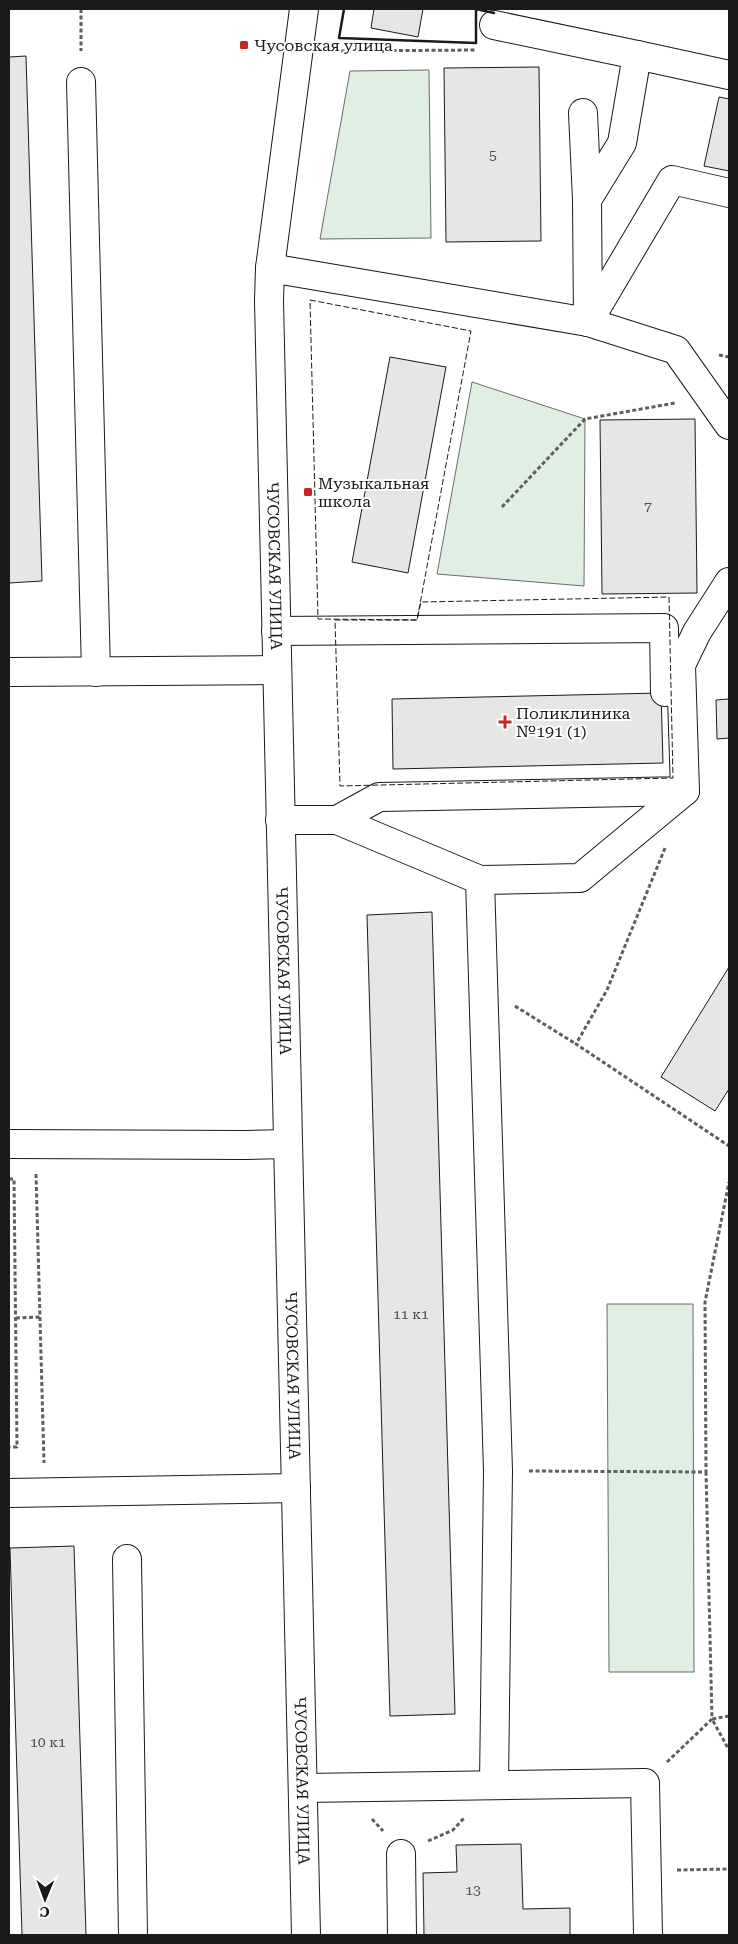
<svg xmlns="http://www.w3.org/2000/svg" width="738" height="1944" font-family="'Roboto Serif',serif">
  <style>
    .green { fill: #e0efe3; stroke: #6a6a6a }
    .building { fill: #e6e6e6; stroke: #1a1a1a }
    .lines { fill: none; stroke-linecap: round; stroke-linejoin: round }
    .minor-casing { stroke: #1a1a1a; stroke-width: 30 }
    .path { stroke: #5f5f5f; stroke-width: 3; stroke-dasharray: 4 2.5; stroke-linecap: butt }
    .minor { stroke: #fff; stroke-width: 28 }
    .fence { stroke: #1a1a1a; stroke-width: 1; stroke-dasharray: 6 2.5; stroke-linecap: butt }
    .wall { stroke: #1a1a1a; stroke-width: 2.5 }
    .poi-dot { fill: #c62828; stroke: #fff; stroke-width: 2 }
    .labels { text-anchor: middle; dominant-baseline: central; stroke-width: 4; stroke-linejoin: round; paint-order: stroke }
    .number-label { font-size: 14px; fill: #4d4d4d }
    .poi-label { font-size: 16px; fill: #1a1a1a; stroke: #fff; text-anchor: start }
    .street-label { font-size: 16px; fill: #1a1a1a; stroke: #fff }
  </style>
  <rect width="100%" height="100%" fill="#fff"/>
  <path class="green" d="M429 70 431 238 320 239 350 71Z
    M472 382 585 419 584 586 437 574Z
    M607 1304H693L694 1672H609Z"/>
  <path class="building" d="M374 9H423L418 37 371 28Z
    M26 56 42 581 9 583V57Z
    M539 67 541 241 446 242 444 68Z
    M719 97 729 99V171L704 166Z
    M390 357 446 367 408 573 352 562Z
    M695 419 697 593 602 594 600 420Z
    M661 693 663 763 393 769 392 699Z
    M729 699V738L717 739 716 700Z
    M432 912 455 1714 390 1716 367 915Z
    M729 967V1089L715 1111 661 1077Z
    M74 1546 86 1935H22L10 1548Z
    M521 1844 523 1909 570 1908V1935H424L423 1873 457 1872 456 1845Z"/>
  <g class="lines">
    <defs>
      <g id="minor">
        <path id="s1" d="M304 9 270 268 269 301 306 1935"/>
        <path d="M494 25 637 55"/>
        <path d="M81 82 96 672"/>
        <path d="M583 113 587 200"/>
        <path d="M270 268 588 322 676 350 729 425"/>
        <path d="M588 322 587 200 622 143 637 55 729 75"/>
        <path d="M588 322 672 180 729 193"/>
        <path d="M276 631 664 628 665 692"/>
        <path d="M9 672 277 670"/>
        <path d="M280 820H337L480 880 580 878 685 791"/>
        <path d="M337 820 379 797 685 791 681 665 697 632 729 582"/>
        <path d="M480 880 498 1471 494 1784"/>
        <path d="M9 1144 245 1145 288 1144"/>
        <path d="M9 1493 296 1488"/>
        <path d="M127 1559 133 1935"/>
        <path d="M304 1788 645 1783 648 1935"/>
        <path d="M401 1854 402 1935"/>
      </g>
    </defs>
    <use href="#minor" class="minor-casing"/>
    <path class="path" d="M81 9V51
      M334 51 476 50
      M370 51 373 39
      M719 355 729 357
      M502 507 585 419 675 403
      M665 848 607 990 576 1044 729 1146
      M515 1006 576 1044
      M36 1174 44 1463
      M9 1179H14L17 1447H9
      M16 1318 40 1317
      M529 1471 706 1472 705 1302 729 1182
      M729 1716 712 1719 729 1750
      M667 1762 712 1719 706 1472
      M372 1819 383 1831
      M428 1841 453 1830 464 1818
      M677 1870 729 1869"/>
    <use href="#minor" class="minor"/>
    <path class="fence" d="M310 300 471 331 417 620 318 619Z
      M669 597 673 778 340 786 335 620H417L421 602Z"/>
    <path class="wall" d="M344 9 339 38 476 43V9L494 13"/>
  </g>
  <g class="poi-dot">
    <rect x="239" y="40" width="10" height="10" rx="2.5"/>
    <rect x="303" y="487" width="10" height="10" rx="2.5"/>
    <path d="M502.5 714.5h5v5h5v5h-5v5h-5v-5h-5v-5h5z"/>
  </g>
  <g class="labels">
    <g class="number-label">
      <text x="493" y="155">5</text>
      <text x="648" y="506">7</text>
      <text x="411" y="1314">11 к1</text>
      <text x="48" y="1742">10 к1</text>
      <text x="473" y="1890">13</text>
    </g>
    <g class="poi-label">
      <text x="254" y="45">Чусовская улица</text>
      <text x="318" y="483">Музыкальная<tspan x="318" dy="18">школа</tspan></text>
      <text x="516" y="713">Поликлиника<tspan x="516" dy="18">№191 (1)</tspan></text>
    </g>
    <g class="street-label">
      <text stroke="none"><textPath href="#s1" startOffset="559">ЧУСОВСКАЯ УЛИЦА</textPath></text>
      <text stroke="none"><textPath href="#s1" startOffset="964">ЧУСОВСКАЯ УЛИЦА</textPath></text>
      <text stroke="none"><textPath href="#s1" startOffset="1369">ЧУСОВСКАЯ УЛИЦА</textPath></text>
      <text stroke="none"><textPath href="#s1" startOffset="1774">ЧУСОВСКАЯ УЛИЦА</textPath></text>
    </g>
  </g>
  <rect width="738" height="1944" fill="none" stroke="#1a1a1a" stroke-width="20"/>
  <g transform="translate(45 1899) rotate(181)" stroke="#ffffff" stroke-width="4" paint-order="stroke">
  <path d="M0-4L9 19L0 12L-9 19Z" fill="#1a1a1a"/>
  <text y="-8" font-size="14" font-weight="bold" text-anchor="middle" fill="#1a1a1a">С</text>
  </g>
</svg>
